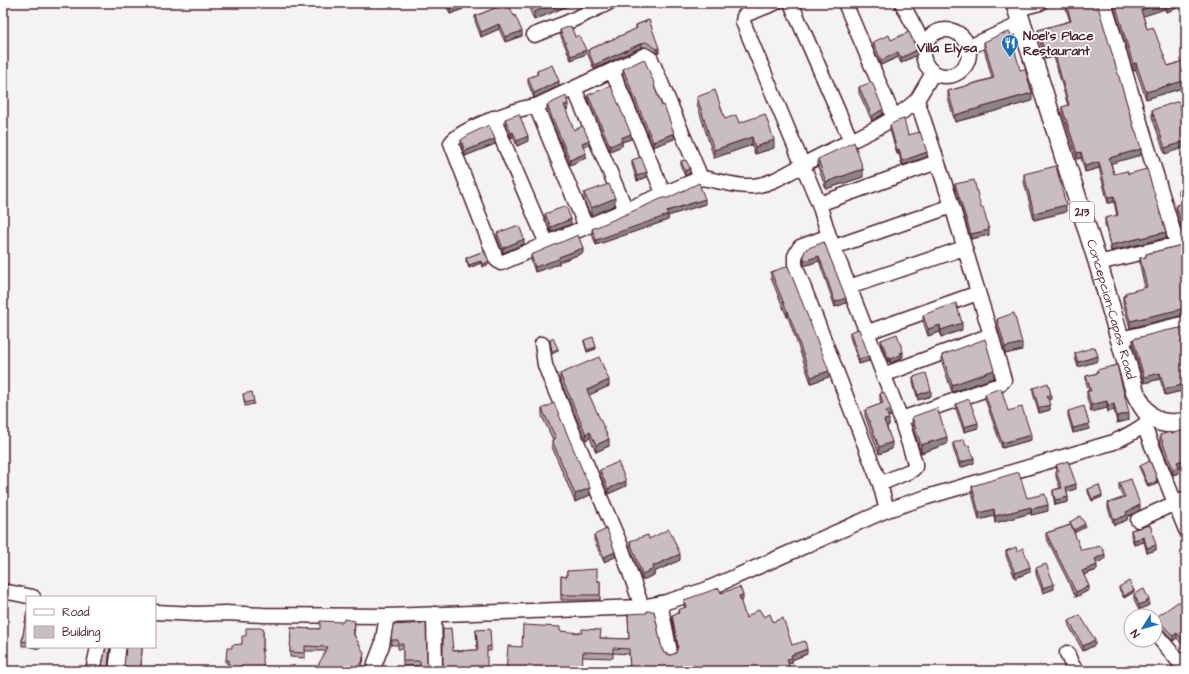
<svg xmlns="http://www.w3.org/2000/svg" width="1189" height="674" font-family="'Architects Daughter',sans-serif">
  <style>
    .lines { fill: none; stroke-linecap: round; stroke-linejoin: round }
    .minor-casing { stroke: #4a1f2b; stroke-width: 17 }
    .major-casing { stroke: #4a1f2b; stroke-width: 21 }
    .minor { stroke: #fff; stroke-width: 14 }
    .major { stroke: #fff; stroke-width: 18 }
    .wall { fill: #aea3a6; stroke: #4a1f2b }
    .shaded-wall { fill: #8d8487; stroke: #4a1f2b }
    .building { fill: #cabdc1; stroke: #4a1f2b }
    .labels { text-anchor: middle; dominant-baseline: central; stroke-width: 3.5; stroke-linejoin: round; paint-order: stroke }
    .shield { fill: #fff; stroke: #80626b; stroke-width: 1 }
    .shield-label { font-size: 12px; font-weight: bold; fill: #4a1f2b }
    .poi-label { font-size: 13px; font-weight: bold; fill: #4a1f2b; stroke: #fff; text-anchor: start }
    .street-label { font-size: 13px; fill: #4a1f2b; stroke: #fff }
    .neighbourhood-label { font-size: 14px; font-weight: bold; fill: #4a1f2b; stroke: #fff }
  </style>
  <rect width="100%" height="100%" fill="#f4f2f2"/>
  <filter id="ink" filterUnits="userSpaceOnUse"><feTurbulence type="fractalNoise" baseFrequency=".025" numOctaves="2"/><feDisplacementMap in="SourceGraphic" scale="8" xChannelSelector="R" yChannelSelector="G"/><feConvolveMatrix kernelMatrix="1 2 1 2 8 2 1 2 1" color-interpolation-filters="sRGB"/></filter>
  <g filter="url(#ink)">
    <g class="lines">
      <defs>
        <path id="minor" d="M775 3 747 14 744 16 743 22 819 204 829 236 901 419 915 463V467L912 470 880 484
          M791 3 851 141
          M845 3 894 118
          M902 3 924 45
          M1104 3 1177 244
          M1017 9 1040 3
          M923 53a23 23 0 1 1 46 0a23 23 0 1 1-46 0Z
          M534 35 566 23 608 3
          M969 47 1021 24
          M612 71 664 195
          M574 88 626 210
          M536 106 586 227
          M493 118 547 244
          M701 178 651 59 645 55 536 106C519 108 460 129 451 143L496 259 501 263 701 178C718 180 735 187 753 186 772 184 786 174 803 165 842 143 884 130 917 100
          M819 204 937 162
          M829 236 800 247 795 256V265L880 484 887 510
          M834 247 952 206
          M1098 263 1186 242
          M849 287 964 248
          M868 332 978 293
          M1121 339 1186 323
          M542 344 545 365 550 378 620 544 642 607
          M883 375 991 335
          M901 419 999 385 1004 380 991 335 952 206 917 100 933 73
          M1144 426 1186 530
          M1138 520 1186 498
          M3 591 33 597
          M660 603 670 652
          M155 612 196 614 226 613 263 615 387 616 642 607 666 602 705 590 887 510 927 497 1114 442C1128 435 1141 429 1152 418
          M434 614 435 671
          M1155 633 1186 670
          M1067 653 1072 665 1077 671
          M93 671 98 647
          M116 671 119 647
          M374 671 375 663 382 645 387 616"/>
        <g id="major">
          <path id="s1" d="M1015 3 1098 263 1135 392C1147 418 1156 427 1186 422"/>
        </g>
      </defs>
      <use href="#minor" class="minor-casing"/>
      <use href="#major" class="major-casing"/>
      <use href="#minor" class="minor"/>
      <use href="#major" class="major"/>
    </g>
    <path class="wall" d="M445 3H463V9L450 14Z
      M508 3 522 36 505 42 499 29 481 37 475 21V16Z
      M527 3H575L534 20Z
      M1066 3 1141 155 1111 163 1114 174H1128L1166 238 1111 251 1105 224V218L1117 216 1114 202 1108 203 1099 168 1085 172 1081 158 1077 159 1062 113V107L1068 106 1054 57 1045 59 1038 36V30L1070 21 1066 9Z
      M1113 3H1186V5L1166 12 1165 9 1143 16 1147 29 1168 66 1186 60V87L1146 99 1136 70 1133 71Z
      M649 20 659 53H657L646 47H642L594 69 588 55V50L627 33 636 29V25Z
      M560 30 575 37 586 54 571 60 560 34Z
      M891 40 917 55 901 63 898 57 881 65 873 47V42Z
      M984 42 1020 70 1032 101 955 122 948 98V91L992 78 984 49Z
      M623 69 655 90 674 139 653 147 623 75Z
      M537 71 559 86 534 98 528 83V78L537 75Z
      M859 87 883 114 872 121 859 93Z
      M588 95 631 139 622 142V146L610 151 588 100Z
      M697 97 725 119 739 123 774 148 755 154 752 145 714 158 697 104Z
      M547 105 568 109 565 110 574 130 589 145 584 147 586 158 570 165 547 110Z
      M1152 110 1185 119 1165 154 1152 117Z
      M505 119 528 141 517 146 513 137 511 138 505 124Z
      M890 125 927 157 902 165 899 154H897L890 130Z
      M461 140 495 144 465 156 461 145Z
      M818 159 863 177 826 189 818 167Z
      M632 160 647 177 637 181 632 165Z
      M681 161 690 173 685 176 681 167Z
      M1024 174 1066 212 1034 220 1024 182Z
      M955 184 981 208 989 235 971 239 955 189Z
      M1186 186V228L1181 229 1176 212V205L1182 204 1179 195V188Z
      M584 193 615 205 591 216 584 201Z
      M705 204 668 216V220L596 245 592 234V229Z
      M545 214 571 224 551 232 545 219Z
      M497 233 524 244 503 253 497 238Z
      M824 242 846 303 835 307 819 261 804 266V253Z
      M1186 244V315L1130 328 1123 303V296H1125V293L1145 288 1140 265V258L1146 257V254Z
      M484 251 489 264 482 267 481 263 469 268 466 261V258Z
      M583 253 559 262V264L535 272 531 260V255Z
      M771 272 829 377 811 383 788 317H787L771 278Z
      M923 315 962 330 941 337 940 332 928 336 923 321Z
      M997 319 1022 350 1005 354 997 326Z
      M1186 327V390L1165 395 1160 379 1144 383 1133 345V339Z
      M850 332 869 361 859 364 850 337Z
      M584 340 596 349 587 352 584 342Z
      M881 340 903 357H901V359L890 363 889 361 888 362 881 344Z
      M1075 353 1098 361 1078 367 1075 358Z
      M942 355 994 378 952 392 942 362Z
      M1097 370 1129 420 1117 423 1114 410 1108 412 1107 408 1091 412 1087 398V391H1089L1086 382V376L1097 373Z
      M560 374 609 386 589 395 609 446 596 452 590 438 586 440 560 380Z
      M913 377 931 396 918 400 913 382Z
      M1033 388 1051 399 1048 400 1050 410 1039 413 1033 393Z
      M243 394 254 401V404L245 406Z
      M880 394 891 416 888 417 889 425 887 426 892 449 879 454 865 416V410L881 404 880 400Z
      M985 394 1008 411 1031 440 1002 448 985 399Z
      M956 404 978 428 964 432 956 409Z
      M542 409 590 495 575 502 552 447V440H553L542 416Z
      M1068 411 1089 429 1073 433 1068 416Z
      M912 417 947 444 921 453 912 424Z
      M1171 434 1186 436V466L1179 468V473L1173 475 1160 442V435Z
      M953 443 974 463 960 468 953 448Z
      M1056 465 1076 489 1067 491 1068 502 1055 505 1053 495V490L1060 488 1056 477V472H1057Z
      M1140 466 1157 481V484L1148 487 1140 469Z
      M600 470 626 486 608 494 600 475Z
      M1119 483 1140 510 1127 517V520L1114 525 1108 508V503L1123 498 1119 488Z
      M972 486 1027 498 1048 511 1031 515V513L995 523 994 516 979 520 972 493Z
      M1088 489 1102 497 1092 501 1088 492Z
      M1070 522 1085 527 1074 533 1081 550 1105 559 1096 563 1097 570 1084 575 1089 590 1076 597 1046 537V533L1070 525Z
      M1150 525 1156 550 1147 553 1144 542 1134 545 1131 535V530Z
      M594 535 615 557 604 562 594 540Z
      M649 539 680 560 654 572V575L642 580 630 548V541Z
      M1006 551H1017L1030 572 1015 578 1006 556Z
      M1036 568 1054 589 1043 593 1036 574Z
      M567 571 597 581H600V600H561V576L567 577Z
      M1119 587 1134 592 1124 598 1119 589Z
      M721 593 743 600 740 601 746 618 764 617 773 622 792 645 807 654 792 660V663L788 664 790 671H630L629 654 613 653V658L583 657 522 647 560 631 601 638 629 639 628 614 662 649 664 653 671 655 676 653 678 648 672 620V615L678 613V610L685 608 684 605V600Z
      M1134 594 1149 605 1139 610 1134 599Z
      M1186 608V649L1177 638 1173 641 1161 627 1158 625H1155V618Z
      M27 611V646H22V641Z
      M1069 621 1095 645 1083 651 1069 626Z
      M426 623 420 666H403V649H398V645H391V640Z
      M355 626 354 634 364 658 362 668 325 651H305V658L290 657 291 628 320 629Z
      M263 628V651L229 664 226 663V660L232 648 242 644 246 636Z
      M476 630 491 646V651H453L477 650Z
      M30 647H40V649Z
      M106 647H111L108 671H102V666Z
      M142 647 141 671H124V667Z
      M1186 649V657L1184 655V650Z"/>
    <path class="shaded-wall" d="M557 3H575L534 20V12Z
      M1162 3H1165V9L1141 17V10Z
      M1173 3H1186V5L1166 12V5Z
      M463 4V9L450 14V9Z
      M499 24V29L481 37V32Z
      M522 31V36L505 42V37Z
      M642 43V47L594 69V65Z
      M659 48V53H657V49Z
      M586 50V54L571 60V56Z
      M917 50V55L901 63V58Z
      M1054 51V57L1045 59V53Z
      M898 52V57L881 65V60Z
      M1136 63V70L1133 71V64Z
      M1186 80V87L1146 99V92Z
      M559 81V86L534 98V93Z
      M1032 93V101L955 122V115Z
      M568 104V109L564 110V105Z
      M883 109V114L872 121V116Z
      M513 132V137L511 138V133Z
      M674 133V139L653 147V142Z
      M631 134V139L622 142V146L610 151V146L621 138Z
      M528 136V141L517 146V141Z
      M752 137V145L714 158V150Z
      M495 139V144L465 156V151Z
      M589 140V145L582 148V143Z
      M774 140V148L755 154V147Z
      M1186 141V147L1165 154V148Z
      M899 149V154H897V150Z
      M1141 149V155L1109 164V158Z
      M927 152V157L902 165V161Z
      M1081 152V158L1077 159V153Z
      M586 153V158L570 165V160Z
      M1099 162V168L1085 172V166Z
      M690 168V173L685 176V171Z
      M863 169V177L826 189V182Z
      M647 172V177L637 181V176Z
      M1114 196V202L1108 203V197Z
      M615 198V205L591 216V208Z
      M705 199V204L668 216V220L596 245V240L667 211Z
      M1066 205V212L1034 220V213Z
      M571 219V224L551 232V227Z
      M1186 221V228L1181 229V222Z
      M989 230V235L971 239V234Z
      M1166 232V238L1111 251V245Z
      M524 239V244L503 253V248Z
      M583 248V253L559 262V264L535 272V267L559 257Z
      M819 256V261L804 266V261Z
      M481 261V263L469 268V265Z
      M489 261V264L482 267V265Z
      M846 298V303L835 307V302Z
      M1184 308V315L1130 328V321Z
      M787 311H788V317H787Z
      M962 323V330L941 337V330Z
      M940 325V332L928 336V329Z
      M1022 343V350L1005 354V347Z
      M596 347V349L587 352V350Z
      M558 349V351L552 354V351Z
      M903 352V357H901V359L890 363V359Z
      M869 356V361L859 364V359Z
      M1098 356V361L1078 367V362Z
      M888 357H889V361L888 362Z
      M994 370V378L952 392V385Z
      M829 371V377L811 383V377Z
      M1160 373V379L1144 383V377Z
      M609 380V386L587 396V390Z
      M1186 384V390L1165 395V389Z
      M931 390V396L918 400V395Z
      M1051 394V399L1047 401V396Z
      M1107 401V408L1091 412V405Z
      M1114 404V410L1108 412V405Z
      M1050 405V410L1039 413V408Z
      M891 409V416L886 417V411Z
      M1129 413V420L1117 423V416Z
      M889 419V425L884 427V420Z
      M978 423V428L964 432V427Z
      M1089 424V429L1073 433V428Z
      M590 432V438L586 440V434Z
      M1031 435V440L1002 448V443Z
      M947 437V444L921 453V445Z
      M609 439V446L596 452V445Z
      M892 442V449L879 454V447Z
      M974 458V463L960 468V463Z
      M1186 459V466L1179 468V473L1173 475V469L1177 462Z
      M626 481V486L608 494V489Z
      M1157 481V484L1148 487V484Z
      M1076 484V489L1066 492V487Z
      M590 488V495L575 502V494Z
      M1102 495V497L1092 501V499Z
      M1068 497V502L1055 505V500Z
      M1048 505V511L1031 515V509Z
      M1140 505V510L1127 517V520L1114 525V520L1126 512Z
      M1031 507V513L995 523V516Z
      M994 509V516L979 520V513Z
      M1085 524V527L1074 533V530Z
      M1144 537V542L1134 545V540Z
      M1156 545V550L1147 553V548Z
      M615 552V557L604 562V557Z
      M680 554V560L654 572V575L642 580V574L653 566Z
      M1105 554V559L1095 564V559Z
      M1097 565V570L1082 575V571Z
      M1030 567V572L1015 578V573Z
      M1054 584V589L1043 593V588Z
      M1089 586V590L1076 597V592Z
      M1134 590V592L1124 598V596Z
      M743 595V600L739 602V596Z
      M1149 600V605L1139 610V605Z
      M1177 633V638L1173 641V636Z
      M1095 640V645L1083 651V646Z
      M110 647H111L108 671V667Z
      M807 649V654L792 660V663L787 664V659L791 655Z"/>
    <path class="building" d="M447 3H463V4L450 9Z
      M508 3 514 16 515 15 522 31 505 37 499 24 481 32 475 16Z
      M531 3H557L534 12Z
      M1066 3H1097L1135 131H1136L1141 149 1109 158 1114 174 1127 171 1128 174 1147 169 1166 232 1111 245 1105 218 1118 215 1114 196 1108 197 1099 162 1085 166 1081 152 1077 153 1062 107 1069 105 1054 51 1045 53 1038 30 1071 21Z
      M1115 3H1162L1141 10 1147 29 1153 27 1168 66 1186 60V80L1146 92 1136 63 1133 64Z
      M1165 3H1173L1166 5Z
      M649 20 659 48 657 49 646 42 642 43 594 65 588 50 627 33 637 28 636 25Z
      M571 26 575 37 579 35 586 50 571 56 560 30Z
      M909 32 917 50 901 58 898 52 881 60 873 42 889 35 891 40Z
      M1010 32 1020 70 1025 69 1032 93 955 115 948 91 994 78 984 42 1001 34Z
      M644 59 655 85 654 86 662 106 664 105 674 133 653 142 623 69Z
      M552 65 559 81 534 93 528 78 538 74 537 71Z
      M872 82 883 109 872 116 859 87Z
      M611 86 631 134 621 138 622 141 610 146 588 95Z
      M715 90 725 119 736 115 739 123 765 114 774 140 755 147 752 137 714 150 697 97Z
      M566 96 568 104 564 105 574 130 583 126 589 140 582 143 586 153 570 160 547 105Z
      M1179 101 1185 119 1186 118V141L1165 148 1152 110Z
      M519 114 528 136 517 141 513 132 511 133 505 119Z
      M904 119 908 135 920 132 927 152 902 161 899 149 897 150 890 125 897 121Z
      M489 125 495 139 465 151 461 140 470 134Z
      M854 142 863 169 826 182 818 159Z
      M641 157 647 172 637 176 632 160Z
      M686 160 690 168 685 171 681 161Z
      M1056 166 1066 205 1034 213 1024 174Z
      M974 180 981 208 983 207 989 230 971 234 955 184Z
      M699 183 705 199 667 211 668 215 596 240 592 229 663 198H668Z
      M609 184 615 198 591 208 584 193Z
      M1186 186V221L1181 222 1176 205 1183 203 1179 188Z
      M566 206 571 219 551 227 545 214Z
      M519 225 524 239 503 248 497 233Z
      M578 235 583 248 559 257V259L535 267 531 255Z
      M824 242 846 298 835 302 819 256 804 261V253L806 249Z
      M1186 244V308L1130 321 1123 296H1126L1125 293 1147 287 1140 258 1146 257V254Z
      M484 251 489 261 482 265 481 261 469 265 466 258Z
      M788 266 829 371 811 377 788 311H787L771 272Z
      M956 303 962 323 941 330 940 325 928 329 923 315Z
      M1014 313 1022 343 1005 347 997 319Z
      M1186 327V384L1165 389 1160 373 1144 377 1133 339 1164 331Z
      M859 329 869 356 859 359 850 332Z
      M897 334 903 352 900 353 901 355 890 359 889 357H888L881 340Z
      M593 337 596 347 587 350 584 340Z
      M553 338 558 349 552 351 550 340Z
      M985 339 994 370 952 385 942 355Z
      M1095 347 1098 356 1078 362 1075 353Z
      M599 357 609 380 587 390 609 439 596 445 590 432 586 434 560 374Z
      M1117 365 1129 413 1117 416 1114 404 1108 405 1107 401 1091 405 1087 391H1091L1086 376 1098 373 1097 370Z
      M926 373 931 390 918 395 913 377Z
      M1048 383 1051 394 1047 396 1050 405 1039 408 1033 388Z
      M1001 388 1008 411 1022 407 1031 435 1002 443 985 394Z
      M252 392 254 401 245 403 243 394Z
      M884 392 891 409 886 411 889 419 884 420 892 442 879 447 865 410 883 403 880 394Z
      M969 399 978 423 964 427 956 404Z
      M554 403 590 488 575 494 552 440 556 438 542 409Z
      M1084 406 1089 424 1073 428 1068 411Z
      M937 408 947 437 921 445 912 417Z
      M1184 430 1186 436V459L1177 462 1179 467 1173 469 1160 435 1170 432 1171 434Z
      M964 439 966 446 969 445 974 458 960 463 953 443Z
      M1068 461 1076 484 1066 487 1068 497 1055 500 1053 490 1062 488 1056 472 1059 471 1056 465Z
      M1150 461 1157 478 1156 479 1157 481 1148 484 1140 466Z
      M618 462 626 481 608 489 600 470Z
      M1019 472 1027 498 1045 494 1048 505 1031 509V507L995 516 994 509 979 513 972 486Z
      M1131 479 1140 505 1126 512 1127 515 1114 520 1108 503 1125 497 1119 483Z
      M1099 485 1102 495 1092 499 1088 489Z
      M1080 516 1085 524 1074 530 1070 522Z
      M1071 525 1081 550 1101 546 1105 554 1095 559 1097 565 1082 571 1089 586 1076 592 1046 533Z
      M1150 525 1156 545 1147 548 1144 537 1134 540 1131 530Z
      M607 529 615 552 604 557 594 535Z
      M669 529 680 554 653 566 654 569 642 574 630 541 648 535 649 539Z
      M1016 547 1017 551 1023 548 1030 567 1015 573 1006 551Z
      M1046 564 1054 584 1043 588 1036 568Z
      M597 569V581H600V595H561V576L567 577V571Z
      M1129 581 1134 590 1124 596 1119 587Z
      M740 587 743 595 739 596 746 618 759 609 764 617 770 614 773 622 783 618 792 645 805 641 807 649 791 655 792 658 787 659 790 670H788V671H630L629 649 613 648V653L583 652 582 671H506L508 646 522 647 523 625 560 627V631L582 633V629L601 630 600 638 629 639 628 614 647 613V611H654L662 649 664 653 671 655 676 653 678 646 672 615 679 613 678 610 686 607 684 600 719 588 721 593Z
      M1144 589 1149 600 1139 605 1134 594Z
      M1178 602H1182L1186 608V644L1177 633 1173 636 1161 623 1158 620H1155V618Z
      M27 611V642L22 641Z
      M1080 615 1095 640 1083 646 1069 621Z
      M344 619 355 621 353 633 364 653 362 663H361L360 671H316V669L328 647 305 646V653L290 652 291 628 320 629V621L343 622Z
      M426 623 427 666 429 671H420V661H403V644H398V640H391L393 625Z
      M246 628H263V648H261L264 667 262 671H229V660H226L227 648H232V645L242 644V636H246Z
      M451 628 453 651 478 650 476 630 490 629 491 646 487 647V671H441L443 666V629Z
      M106 647H110L108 667 102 666Z
      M126 647H142L141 668 124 667Z"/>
  </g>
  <defs>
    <symbol id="restaurant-pin" viewBox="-11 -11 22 30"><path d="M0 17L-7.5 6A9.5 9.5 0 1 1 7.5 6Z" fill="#1f6fb2" stroke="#fff"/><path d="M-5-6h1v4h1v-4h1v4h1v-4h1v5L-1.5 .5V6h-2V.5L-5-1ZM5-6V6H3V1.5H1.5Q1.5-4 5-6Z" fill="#fff"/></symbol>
  </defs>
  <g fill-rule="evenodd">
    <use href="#restaurant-pin" x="1000" y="33" width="20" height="27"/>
  </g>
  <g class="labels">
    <rect class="shield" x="1070" y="202" width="24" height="20" rx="3"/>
    <g class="shield-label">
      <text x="1082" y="212">213</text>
    </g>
    <g class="poi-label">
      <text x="1023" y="36">Noel's Place<tspan x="1023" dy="15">Restaurant</tspan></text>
    </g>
    <g class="street-label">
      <text stroke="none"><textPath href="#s1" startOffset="321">Concepcion-Capas Road</textPath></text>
    </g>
    <g class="neighbourhood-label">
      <text x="947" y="48">Villa Elysa</text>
    </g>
  </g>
  <rect width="1189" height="674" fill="none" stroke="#fff" stroke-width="16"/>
  <rect x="8" y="8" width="1173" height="658" fill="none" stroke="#4a1f2b" stroke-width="1.5" filter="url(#ink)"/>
  <rect x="26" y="596" width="130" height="52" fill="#ffffff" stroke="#b7a5aa"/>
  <rect x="34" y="609" width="20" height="6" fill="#ffffff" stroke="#b7a5aa"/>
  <text x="62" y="616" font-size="12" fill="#4a1f2b">Road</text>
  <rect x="34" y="626" width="20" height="12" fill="#cabdc1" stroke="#b7a5aa"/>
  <text x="62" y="636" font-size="12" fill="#4a1f2b">Building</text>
  <g transform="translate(1143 628) rotate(233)"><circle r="19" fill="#ffffff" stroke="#b7a5aa"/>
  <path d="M0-3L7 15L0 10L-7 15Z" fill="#1f6fb2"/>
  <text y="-6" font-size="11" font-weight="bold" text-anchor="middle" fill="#4a1f2b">N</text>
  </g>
</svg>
